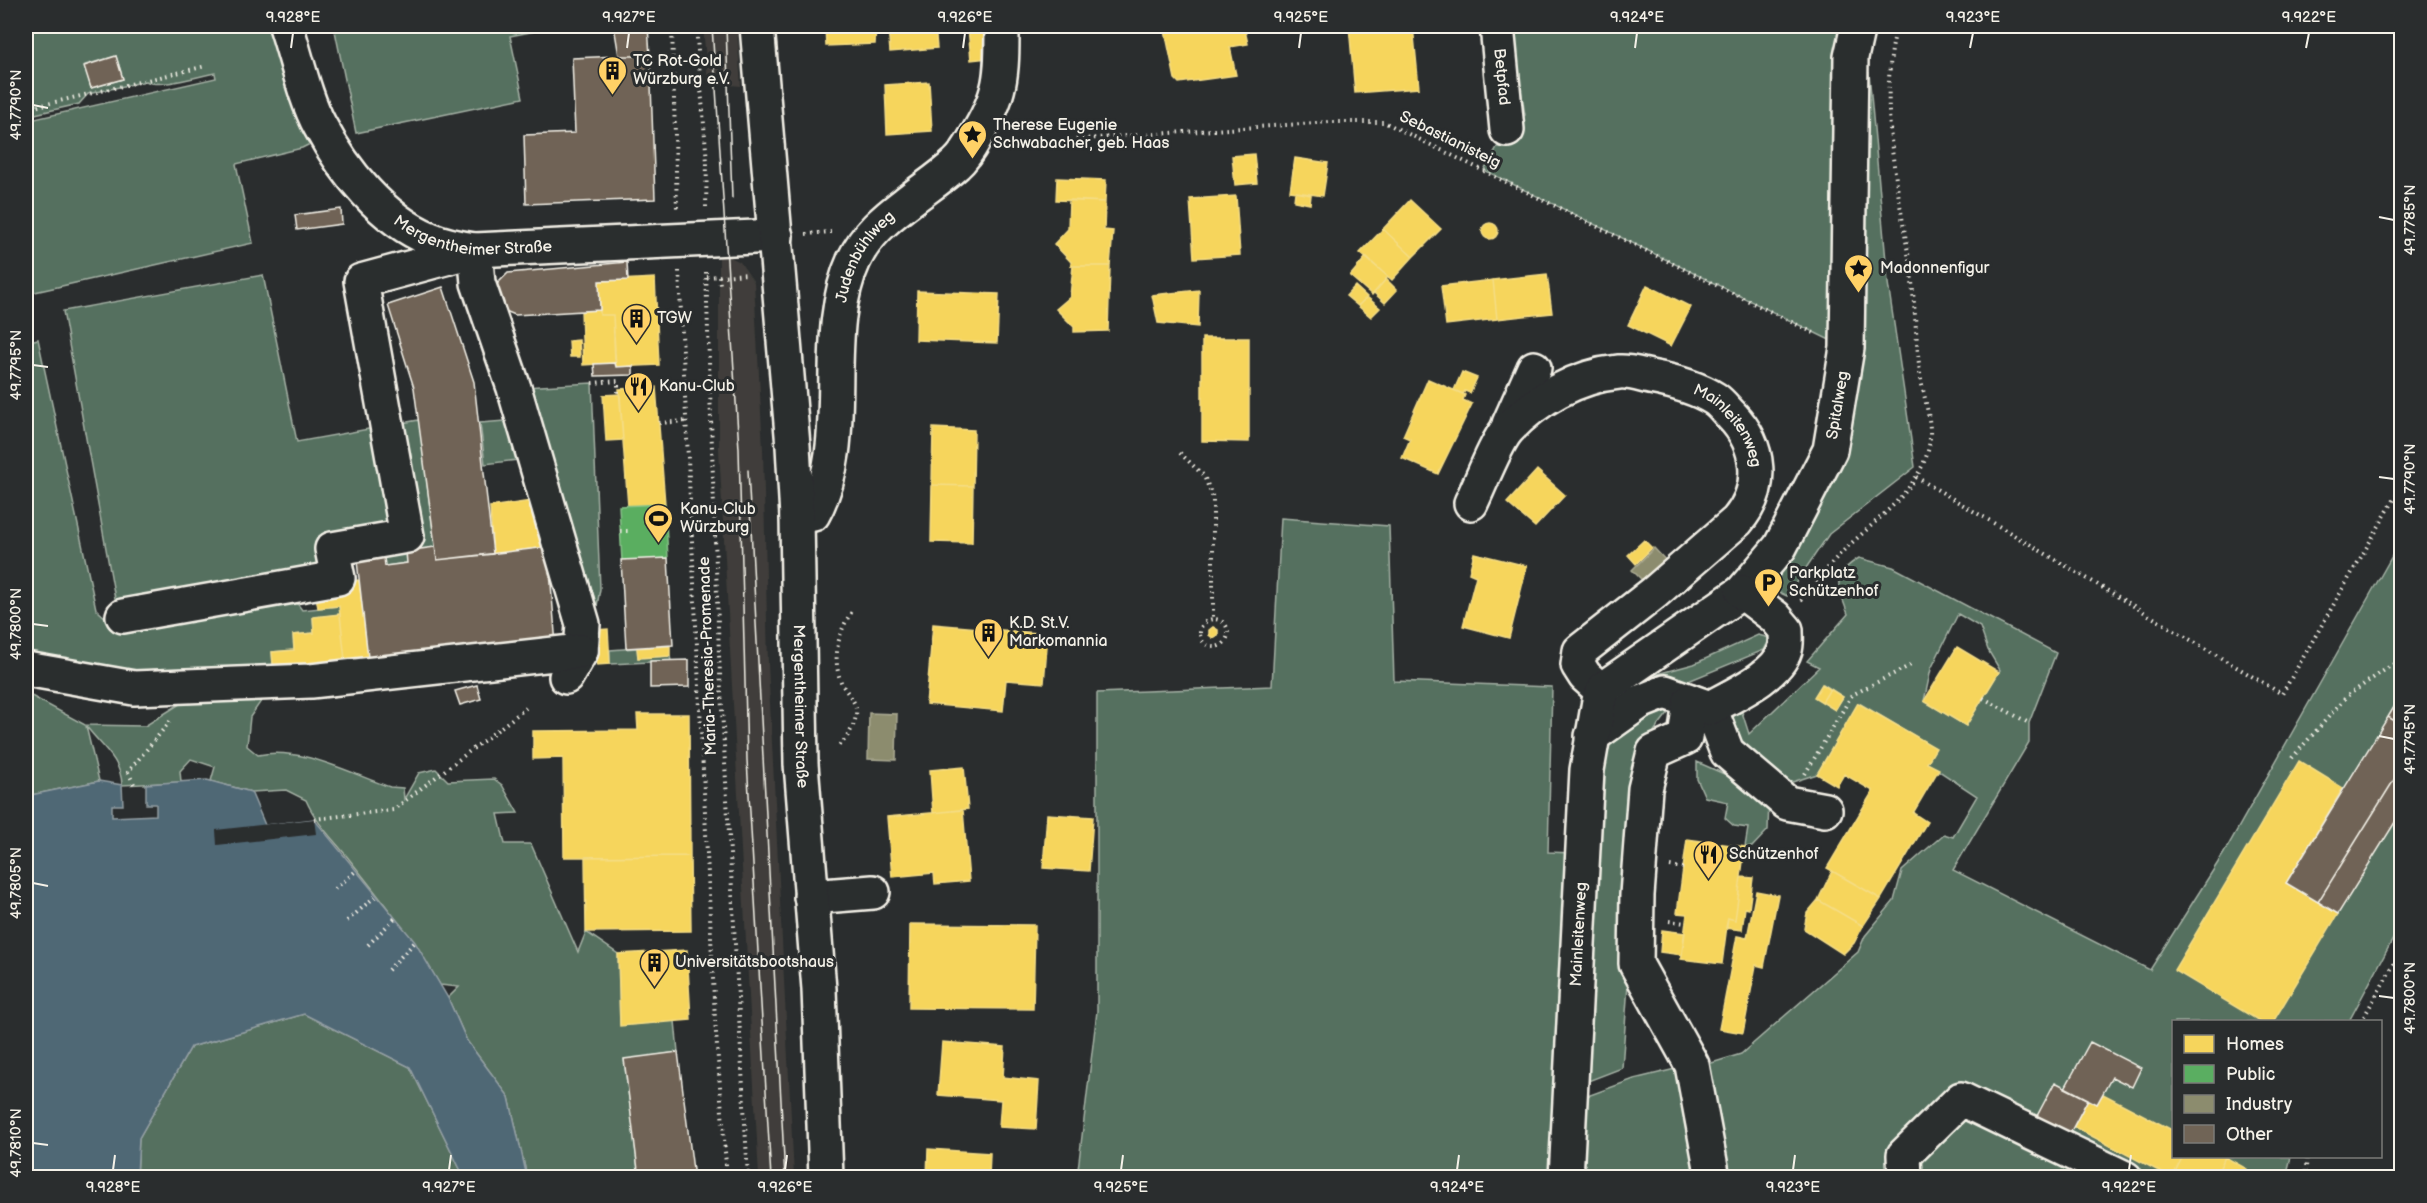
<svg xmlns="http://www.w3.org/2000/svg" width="2427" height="1203" font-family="'Balsamiq Sans',sans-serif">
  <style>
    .built { fill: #3f3e3a }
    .green { fill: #54705f; stroke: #a4b0a4; stroke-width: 1.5; fill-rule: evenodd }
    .water { fill: #506775; stroke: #929ea3; stroke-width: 1.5 }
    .pier { fill: #2a2d2e }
    .homes { fill: #f6d55c; stroke: #f5dd86; stroke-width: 1.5 }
    .public { fill: #5aae61; stroke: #88c28a; stroke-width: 1.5 }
    .industry { fill: #8c8c6e; stroke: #abaa93; stroke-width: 1.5 }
    .building { fill: #706456; stroke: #f4f1e8; stroke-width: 1.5 }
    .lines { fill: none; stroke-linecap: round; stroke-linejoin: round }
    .minor-casing { stroke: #f4f1e8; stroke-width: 38 }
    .major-casing { stroke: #f4f1e8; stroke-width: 38 }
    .path { stroke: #f4f1e8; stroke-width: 4; stroke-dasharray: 1.5 4.5; stroke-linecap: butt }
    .minor { stroke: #2a2d2e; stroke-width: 33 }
    .major { stroke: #2a2d2e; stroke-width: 33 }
    .tram { stroke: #f4f1e8; stroke-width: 1.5 }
    .ticks { fill: none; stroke: #f4f1e8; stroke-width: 2 }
    .labels { text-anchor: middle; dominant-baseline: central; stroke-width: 6; stroke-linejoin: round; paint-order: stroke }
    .poi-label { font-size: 16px; fill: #f4f1e8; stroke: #2a2d2e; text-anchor: start }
    .street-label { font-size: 16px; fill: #f4f1e8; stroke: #2a2d2e }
    .neatline { fill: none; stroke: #f4f1e8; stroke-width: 2 }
    .ticks-label { font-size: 15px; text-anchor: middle; fill: #f4f1e8 }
  </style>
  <rect width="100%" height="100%" fill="#2a2d2e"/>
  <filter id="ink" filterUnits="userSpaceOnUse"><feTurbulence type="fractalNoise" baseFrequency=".0167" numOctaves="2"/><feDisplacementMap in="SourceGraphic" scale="12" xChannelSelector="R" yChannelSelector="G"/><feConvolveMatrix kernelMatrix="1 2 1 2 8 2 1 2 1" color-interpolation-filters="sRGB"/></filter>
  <g filter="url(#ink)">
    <path class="built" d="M703 26H737L741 86 708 83Z
      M719 251 740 262 754 282 763 449 768 664 794 1177H759L719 449Z"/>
    <path class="green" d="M26 26H274L314 142 302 148 236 164 253 243 26 294V121L216 78 215 73C198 76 160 89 146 81L88 94 79 104 26 116ZM116 56 123 79 91 88 85 65Z
      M334 26H561L510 36 523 98 356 133Z
      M1511 26H1858L1860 78 1869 73 1888 283 1915 467 1829 534 1787 596 1761 584 1815 482 1846 348 1484 170 1507 130 1525 115Z
      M263 275 297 442 419 420 435 547 406 551 407 563 385 566 384 558 357 561 116 604 63 311Z
      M38 339 96 609 111 623 285 587 302 610 339 606 340 614 313 618 314 633 293 635 294 650 272 652 274 677 313 682 261 701 250 717 247 746 258 755C301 746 349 773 390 787L403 788 404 799 419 773 436 769 448 781 494 779 502 785 518 813 498 814 505 844H531L578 952 586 932 618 954 620 1025 675 1021 678 1052 624 1060 639 1177H527L509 1097 467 1041 448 998 459 987 440 985C414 941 381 899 349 859 333 839 316 823 306 800L286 790 251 792 211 781 215 767 191 759 180 771 181 782 122 785C121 759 101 746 86 726L99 781 26 796V693L85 725 145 726 183 702 26 661V342Z
      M592 383 600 589 597 606 524 387Z
      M505 421 517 460 485 464 480 423Z
      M1281 518 1389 526 1394 681 1552 687 1548 852 1573 853 1555 1177 1077 1178 1097 1011V693L1272 686Z
      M2401 540V924L2349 1021 2174 1022V1156L2291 1157 2286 1177H1728L1705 1065 1741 1054 1858 952 1865 936 1894 901 1902 871 1944 834 1953 837 1977 796 1927 763 1935 748 1859 703 1817 774 1786 784 1788 790 1720 722 1742 712 1749 734 1819 667 1807 661 1848 614C1838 586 1830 576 1859 558L1893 567 2056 653 2029 723V742L1953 870 2150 970 2224 853ZM1958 614 1980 627 1988 650 2000 670 1966 726 1924 701 1931 669ZM1823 684 1843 697 1835 710 1815 697Z
      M1758 635 1770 638 1764 650 1608 714 1624 683 1694 664Z
      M637 648 638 658 670 656 671 661 610 664V650Z
      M1678 700 1655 730 1645 749 1622 1068 1578 1085 1600 747 1641 713Z
      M1697 762 1740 781 1769 798 1768 830 1752 847H1745L1748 828 1734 826 1725 818 1728 802 1705 797 1697 779Z
      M304 1014 410 1067 464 1177 137 1178 139 1138 191 1047Z
      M1692 1065 1713 1177 1578 1178 1582 1098 1634 1079Z"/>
    <path class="water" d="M207 780 251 792 265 825 314 819 415 942 448 998 467 1041 509 1097 527 1177H464L410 1067 304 1014 191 1047 139 1138 137 1177H26V796L99 781 122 785 123 805H112V817L156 815V804H146V784Z"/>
    <path class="pier" d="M314 819 316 834 217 845 216 830Z"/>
    <path class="homes" d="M825 26H876L875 44 826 46Z
      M888 26H935L937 48 890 52Z
      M1164 26H1244L1248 44 1230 47 1236 75 1179 83 1175 79Z
      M1349 26H1413L1419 88 1355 93Z
      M985 27 988 58 971 60 968 28Z
      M929 82 932 131 887 134 885 85Z
      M1254 154 1257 183 1235 185 1232 156Z
      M1295 158 1328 163 1323 196 1290 191Z
      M1057 178 1106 180 1105 202 1056 200Z
      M1295 192 1311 195 1310 204 1294 201Z
      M1236 196 1240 255 1194 258 1190 199Z
      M1069 200 1105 202 1104 230 1113 231 1110 266H1071V262L1054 244 1068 229Z
      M1410 200 1441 229 1413 257 1383 229Z
      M1482 231a8 8 0 1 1 16 0a8 8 0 1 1-16 0Z
      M1383 229 1413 257 1392 280 1360 253Z
      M1366 257 1388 277 1372 295 1350 276Z
      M1073 266H1110L1108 331 1074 332V327L1056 309 1070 297Z
      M1547 274 1552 313 1497 319 1493 280Z
      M655 278 659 365 616 367 613 315H600L599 281Z
      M1386 279 1397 290 1385 303 1374 293Z
      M1493 280 1497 319 1446 325 1441 286Z
      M1647 285 1691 307 1671 346 1628 325Z
      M1355 286 1367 297 1358 306 1346 296Z
      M1199 290 1198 327 1158 323 1152 295Z
      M917 291 999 294 997 343 916 340Z
      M1367 297 1380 308 1371 317 1358 306Z
      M581 310H600V315H613L615 363 583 365Z
      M1202 338H1249V442L1202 441Z
      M579 340 580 357H570L569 341Z
      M1462 372 1477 378 1470 393 1465 391 1463 394 1454 390Z
      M1428 379 1465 395 1463 400 1472 404 1438 474 1402 458 1410 439 1403 436Z
      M656 387 665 504 628 506 619 389Z
      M620 394 623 440 606 441 603 395Z
      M933 428 974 430 973 486 932 485Z
      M1537 470 1565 495 1535 527 1507 503Z
      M932 485 973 486 972 543 931 542Z
      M531 501 546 547 493 554 490 507Z
      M1644 540 1652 548 1636 564 1628 555Z
      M1474 553 1527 566 1509 638 1463 626 1476 576 1469 573Z
      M359 580 369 666 346 669 339 606 318 608 316 596 331 583Z
      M340 614 346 669 274 677 272 652 294 650 293 635 314 633 313 617Z
      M933 624 1048 634 1044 683 1006 680 1003 711 926 704Z
      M1213 627 1218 630V635L1213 638 1209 635V630Z
      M608 629 610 664 597 665 595 630Z
      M670 646V656L638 658 637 648Z
      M1957 647 1999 672 1966 726 1924 701Z
      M1822 684 1830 689 1822 702 1814 697Z
      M1830 689 1843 697 1835 710 1822 702Z
      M1858 703 1936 748 1927 763 1939 769 1913 813 1927 822 1881 899 1827 868 1873 791 1844 774 1837 786 1817 774Z
      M637 714H689L690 856 564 857 563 758 533 759V731L638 730Z
      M2299 761 2343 788 2286 883 2338 914 2273 1022H2261L2174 970Z
      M964 767 968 809 933 813 930 770Z
      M963 810 969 881 935 884 934 873 892 877 887 817Z
      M1047 814 1093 817 1089 871 1043 868Z
      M1687 839 1745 847 1735 920 1728 918 1722 964 1681 959 1687 914 1677 913Z
      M690 856 691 931 586 932 585 857Z
      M1832 871 1881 899 1863 926 1818 900Z
      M1741 877 1753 878 1749 909 1745 908 1742 930 1726 928 1728 918 1735 920Z
      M1756 891 1778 895 1764 967 1756 965 1743 1033 1719 1029 1737 936 1747 938Z
      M1818 900 1863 926 1854 943 1843 954 1804 929 1807 913Z
      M910 924 1035 925 1033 1009 909 1008Z
      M1662 930 1685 933 1682 955 1660 952Z
      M687 950 691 1020 620 1026 618 954Z
      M942 1042 1005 1047 1003 1077 1039 1081 1036 1129 999 1127 1001 1100 938 1095Z
      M2103 1094 2174 1131V1156H2183L2172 1178 2074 1127 2088 1099 2097 1104Z
      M928 1149 990 1153 989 1178H927Z
      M2183 1156H2223L2225 1157 2215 1178H2172Z
      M2225 1157 2247 1169 2243 1178H2215Z"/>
    <path class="public" d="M665 504 668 558 622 561 619 506Z"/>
    <path class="industry" d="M1654 548 1669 564 1647 585 1632 570Z
      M869 713 897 714 896 760 868 759Z"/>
    <path class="building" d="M614 26H648L650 56H619Z
      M116 56 123 79 91 88 84 66Z
      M619 56H650L655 199 526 204 524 135 575 133 572 58Z
      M341 209 342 224 297 230 295 215Z
      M627 262 628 280 599 281 600 310 515 315 503 310 496 285 508 273Z
      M443 287 474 382 493 554 437 560 414 388 388 305Z
      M615 363 616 367 633 366V375L595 376 594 364Z
      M435 547 437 560 548 547 556 645 369 666 357 561 384 558 385 566 407 563 406 551Z
      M668 558 673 645 626 648 621 560Z
      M689 660V687L650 688V661Z
      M477 685 481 699 460 705 455 691Z
      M2402 694V725L2388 717Z
      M2388 717 2402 725V767L2318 902 2286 883Z
      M2402 767V811L2338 914 2318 902Z
      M2090 1042 2141 1068 2132 1087 2112 1077 2097 1104 2065 1088Z
      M678 1052 694 1178H639L624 1059Z
      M2055 1082 2088 1099 2070 1133 2037 1116Z"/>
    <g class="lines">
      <defs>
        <g id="minor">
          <path id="s1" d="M286 26C296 56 305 99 320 126 344 171 382 219 430 239 444 245 460 248 475 250L776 236"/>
          <path id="s2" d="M1497 26 1507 130"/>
          <path d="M1509 424 1534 368"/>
          <path id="s3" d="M1471 503C1480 485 1496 442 1508 429 1537 399 1576 376 1619 372 1629 371 1641 375 1650 377 1672 381 1696 387 1715 399 1721 403 1726 410 1731 415 1761 446 1765 488 1737 521L1654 593 1580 651 1578 665 1585 676 1603 692"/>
          <path id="s4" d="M797 517 813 514C855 440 818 337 854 260 866 235 885 219 906 203 922 190 941 178 956 164 964 157 970 147 975 138 1002 95 1002 75 1002 26"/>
          <path d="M123 616 338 578 332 549 407 536 361 281 475 250 478 283 514 388 583 624 581 651 566 677"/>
          <path d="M26 669 134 688 311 681 581 651"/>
          <path d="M1710 708 1727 752 1787 803 1825 810"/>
          <path d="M1592 736 1640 702 1665 692 1690 701"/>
          <path d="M811 897 873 892"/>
          <path id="s5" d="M1566 1178 1587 770 1599 701 1605 687 1742 592 1780 547 1830 450 1847 348 1851 57 1858 26"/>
          <path d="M1713 1178 1692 1065 1636 964 1637 895 1645 789 1654 752 1685 738 1690 701 1710 708C1733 695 1777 676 1785 650 1787 644 1786 636 1786 630L1775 617 1742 592"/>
          <path d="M1905 1178 1904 1155 1961 1099 2125 1178"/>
        </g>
        <g id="major">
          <path id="s6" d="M757 26 793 446 797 517 801 764 819 989 826 1178"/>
        </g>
      </defs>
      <use href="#minor" class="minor-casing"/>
      <use href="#major" class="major-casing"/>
      <path class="path" d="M672 26 677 209
        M696 26 707 162 706 207
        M26 109 206 66
        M1010 144 1330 122H1384L1816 334
        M806 234 831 232
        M679 271 715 1020 727 1178
        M706 272 719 655 748 1178
        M719 276 720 285
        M707 277 748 274
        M592 383 618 381V394
        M659 423 687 421
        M1180 453 1204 476 1213 498V620
        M1916 477 2282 694 2402 486
        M620 531H629
        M1801 601C1815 585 1827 567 1842 552 1870 525 1908 499 1924 462 1938 432 1924 403 1920 373 1916 340 1915 306 1911 273 1900 194 1876 104 1897 26
        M1200 633a14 14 0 1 1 28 0a14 14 0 1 1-28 0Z
        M1983 698 2029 723
        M839 745C848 739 858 720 856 708 854 699 846 692 842 684 831 660 838 629 854 609
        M2292 758 2347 696 2402 658
        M1805 774 1852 695 1911 665
        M134 784 128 772 172 719
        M314 819 393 810 526 708
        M1670 866 1683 868
        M335 889 357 870
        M347 921 377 895
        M1669 921 1686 923
        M368 945 395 918
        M388 970 415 942
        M2361 1022 2402 950
        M2305 1178 2307 1156"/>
      <use href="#minor" class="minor"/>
      <use href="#major" class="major"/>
      <path class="tram" d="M712 26 739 449 747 760 771 1178
        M726 26 732 198
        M748 470 785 1178"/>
    </g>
  </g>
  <path class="ticks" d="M291 48 293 33M627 48 629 33M963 48 965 33M1299 48 1301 33M1635 48 1637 33M1970 48 1973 33M2306 48 2309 33M33 105 48 108M2379 217 2394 220M33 365 48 367M2379 477 2394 479M33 624 48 626M2379 736 2394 739M33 883 48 886M2379 996 2394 998M33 1143 48 1145M113 1170 115 1155M449 1170 451 1155M785 1170 787 1155M1121 1170 1123 1155M1457 1170 1459 1155M1793 1170 1795 1155M2129 1170 2131 1155"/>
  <defs>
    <symbol id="building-pin" viewBox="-11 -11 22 30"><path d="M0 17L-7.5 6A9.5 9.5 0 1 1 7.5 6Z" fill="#ffd166" stroke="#2a2d2e"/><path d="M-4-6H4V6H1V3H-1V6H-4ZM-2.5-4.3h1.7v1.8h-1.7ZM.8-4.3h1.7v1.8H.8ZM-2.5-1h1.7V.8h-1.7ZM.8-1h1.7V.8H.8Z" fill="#111"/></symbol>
    <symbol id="sight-pin" viewBox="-11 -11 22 30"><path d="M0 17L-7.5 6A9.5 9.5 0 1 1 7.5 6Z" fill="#ffd166" stroke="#2a2d2e"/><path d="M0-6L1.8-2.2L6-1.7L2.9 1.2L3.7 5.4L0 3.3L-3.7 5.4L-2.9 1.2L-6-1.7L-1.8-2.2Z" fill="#111"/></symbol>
    <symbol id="restaurant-pin" viewBox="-11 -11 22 30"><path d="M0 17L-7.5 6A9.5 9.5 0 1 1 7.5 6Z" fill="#ffd166" stroke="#2a2d2e"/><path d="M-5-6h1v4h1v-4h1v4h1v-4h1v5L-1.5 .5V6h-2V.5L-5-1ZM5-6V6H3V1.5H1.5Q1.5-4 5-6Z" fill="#111"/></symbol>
    <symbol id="stadium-pin" viewBox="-11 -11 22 30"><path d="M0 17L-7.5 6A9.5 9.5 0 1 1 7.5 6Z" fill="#ffd166" stroke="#2a2d2e"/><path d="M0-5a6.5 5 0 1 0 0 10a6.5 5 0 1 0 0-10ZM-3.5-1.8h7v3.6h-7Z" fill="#111"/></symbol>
    <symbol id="parking-pin" viewBox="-11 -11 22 30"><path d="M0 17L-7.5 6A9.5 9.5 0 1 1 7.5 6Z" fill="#ffd166" stroke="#2a2d2e"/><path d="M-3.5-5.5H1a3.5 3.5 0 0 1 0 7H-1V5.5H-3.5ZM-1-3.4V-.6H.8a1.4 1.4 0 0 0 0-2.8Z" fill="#111"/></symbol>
  </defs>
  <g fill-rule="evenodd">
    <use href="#building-pin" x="596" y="54" width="33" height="45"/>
    <use href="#sight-pin" x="956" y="118" width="33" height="45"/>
    <use href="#sight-pin" x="1842" y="252" width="33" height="45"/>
    <use href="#building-pin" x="620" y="302" width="33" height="45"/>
    <use href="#restaurant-pin" x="622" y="370" width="33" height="45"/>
    <use href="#stadium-pin" x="642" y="502" width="33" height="45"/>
    <use href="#parking-pin" x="1752" y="566" width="33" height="45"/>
    <use href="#building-pin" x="972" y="616" width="33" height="45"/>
    <use href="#restaurant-pin" x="1692" y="838" width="33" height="45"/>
    <use href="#building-pin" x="638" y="946" width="33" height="45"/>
  </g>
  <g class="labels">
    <g class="poi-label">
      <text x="633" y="61">TC Rot-Gold<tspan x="633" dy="18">Würzburg e.V.</tspan></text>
      <text x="993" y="125">Therese Eugenie<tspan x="993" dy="18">Schwabacher, geb. Haas</tspan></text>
      <text x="1880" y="268">Madonnenfigur</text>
      <text x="657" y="318">TGW</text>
      <text x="659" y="386">Kanu-Club</text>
      <text x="680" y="509">Kanu-Club<tspan x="680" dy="18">Würzburg</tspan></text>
      <text x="1789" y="573">Parkplatz<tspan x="1789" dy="18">Schützenhof</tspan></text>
      <text x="1009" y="623">K.D. St.V.<tspan x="1009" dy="18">Markomannia</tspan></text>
      <text x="1729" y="854">Schützenhof</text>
      <text x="675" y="962">Universitätsbootshaus</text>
    </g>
    <g class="street-label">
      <text stroke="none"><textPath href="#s2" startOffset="51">Betpfad</textPath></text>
      <text transform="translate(1450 140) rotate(26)">Sebastianisteig</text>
      <text stroke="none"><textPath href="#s1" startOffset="308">Mergentheimer Straße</textPath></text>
      <text stroke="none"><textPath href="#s4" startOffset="284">Judenbühlweg</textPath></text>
      <text stroke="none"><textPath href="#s5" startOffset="874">Spitalweg</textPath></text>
      <text stroke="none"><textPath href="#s3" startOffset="340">Mainleitenweg</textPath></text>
      <text transform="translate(708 656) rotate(-92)">Maria-Theresia-Promenade</text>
      <text stroke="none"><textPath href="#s6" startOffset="682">Mergentheimer Straße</textPath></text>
      <text stroke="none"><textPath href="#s5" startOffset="244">Mainleitenweg</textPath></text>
    </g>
  </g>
  <rect width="2427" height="1203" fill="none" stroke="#2a2d2e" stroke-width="66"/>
  <rect x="2172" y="1020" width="210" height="138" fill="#2a2d2e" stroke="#7b7b78" stroke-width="1.5"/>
  <rect x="2184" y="1035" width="30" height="18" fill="#f6d55c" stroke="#7b7b78" stroke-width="1.5"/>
  <text x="2226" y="1050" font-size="18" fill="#f4f1e8">Homes</text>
  <rect x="2184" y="1065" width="30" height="18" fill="#5aae61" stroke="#7b7b78" stroke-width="1.5"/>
  <text x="2226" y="1080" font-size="18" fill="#f4f1e8">Public</text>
  <rect x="2184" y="1095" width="30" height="18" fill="#8c8c6e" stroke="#7b7b78" stroke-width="1.5"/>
  <text x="2226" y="1110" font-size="18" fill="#f4f1e8">Industry</text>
  <rect x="2184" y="1125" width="30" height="18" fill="#706456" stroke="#7b7b78" stroke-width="1.5"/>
  <text x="2226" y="1140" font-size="18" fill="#f4f1e8">Other</text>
  <rect x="33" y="33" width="2361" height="1137" class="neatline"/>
  <g class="ticks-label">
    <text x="293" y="22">9.928°E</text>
    <text x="629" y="22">9.927°E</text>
    <text x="965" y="22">9.926°E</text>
    <text x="1301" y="22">9.925°E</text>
    <text x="1637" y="22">9.924°E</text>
    <text x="1973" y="22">9.923°E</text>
    <text x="2309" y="22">9.922°E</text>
    <text transform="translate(16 105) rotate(-90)" y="5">49.7790°N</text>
    <text transform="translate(2410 220) rotate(-90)" y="5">49.7785°N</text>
    <text transform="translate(16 365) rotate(-90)" y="5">49.7795°N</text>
    <text transform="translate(2410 479) rotate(-90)" y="5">49.7790°N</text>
    <text transform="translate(16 624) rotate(-90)" y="5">49.7800°N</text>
    <text transform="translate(2410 739) rotate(-90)" y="5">49.7795°N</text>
    <text transform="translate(16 883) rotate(-90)" y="5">49.7805°N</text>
    <text transform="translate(2410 998) rotate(-90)" y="5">49.7800°N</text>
    <text transform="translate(16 1143) rotate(-90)" y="5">49.7810°N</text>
    <text x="113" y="1192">9.928°E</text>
    <text x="449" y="1192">9.927°E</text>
    <text x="785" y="1192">9.926°E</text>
    <text x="1121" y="1192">9.925°E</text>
    <text x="1457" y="1192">9.924°E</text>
    <text x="1793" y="1192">9.923°E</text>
    <text x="2129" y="1192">9.922°E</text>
  </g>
</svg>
